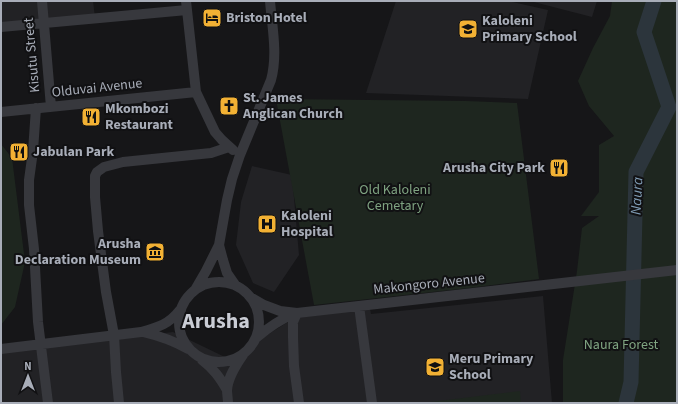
<svg xmlns="http://www.w3.org/2000/svg" width="678" height="404" font-family="'Source Sans 3',sans-serif">
  <style>
    .built { fill: #222225 }
    .green { fill: #1e261f }
    .lines { fill: none; stroke-linecap: round; stroke-linejoin: round }
    .river { stroke: #2c353c; stroke-width: 15 }
    .minor { stroke: #37383d; stroke-width: 10 }
    .labels { text-anchor: middle; dominant-baseline: central; stroke-width: 4; stroke-linejoin: round; paint-order: stroke }
    .poi-label { font-size: 14px; font-weight: bold; fill: #a8adb8; stroke: #111113; text-anchor: start }
    .street-label { font-size: 14px; fill: #a8adb8; stroke: #111113 }
    .park-label { font-size: 14px; fill: #7fa381; stroke: #111113 }
    .water-label { font-size: 15px; font-style: italic; fill: #7f9bb3; stroke: #111113 }
    .town-label { font-size: 22px; font-weight: bold; fill: #c9ccd4; stroke: #111113 }
  </style>
  <rect width="100%" height="100%" fill="#161618"/>
  <path class="built" d="M1 1H93L95 18 1 28Z
    M396 1H508L548 10 528 99 366 93Z
    M530 1H597L592 17Z
    M252 166 292 175 299 255 274 292 253 283 236 245 241 202Z
    M543 296 552 403H1V353L173 332 229 359 299 315 370 309 371 314Z"/>
  <path class="green" d="M612 1H677V403H563V360L577 271 582 228 599 216H581L599 192V145L614 136 589 106 578 81 593 48 610 16Z
    M276 99 466 101 517 103 539 279 469 288 314 305Z
    M1 144 12 158 25 262 15 307 1 325Z
    M520 391 521 403H422Z"/>
  <g class="lines">
    <path class="river" d="M626 403 631 382 636 172 669 107 644 32 654 1"/>
    <path class="minor" d="M42 1 51 107
      M186 1 196 92 215 132 222 140 233 150
      M1 27 187 10
      M36 108 33 151 29 180V205L34 249 38 322 48 403
      M1 112 196 92
      M219 245 223 260 227 273 236 286
      M179 322a40 40 0 1 1 80 0a40 40 0 1 1-80 0Z
      M195 290 206 271 219 245 227 200 232 179 240 155 271 80C278 55 272 26 270 1
      M250 297 264 305 280 311 297 313 677 270
      M359 306 372 403
      M297 313 293 322V337L294 366 299 403
      M143 332C160 336 174 341 188 349
      M256 338C269 327 279 320 295 313
      M1 349 141 332C159 327 169 324 180 310
      M202 360C214 369 220 378 227 390
      M119 403 116 372 114 335 106 292 98 231 95 197V176L97 172 104 167 123 162 211 153 229 147
      M228 403C228 399 227 394 227 390 228 377 236 365 243 355"/>
  </g>
  <defs>
    <symbol id="hotel-square" viewBox="-11 -11 22 22"><rect x="-9" y="-9" width="18" height="18" rx="4" fill="#f2b134" stroke="#111113"/><path d="M-6-4.5h1.5V1H6V5H4.5V3h-9V5H-6ZM-4 0a1.8 1.8 0 1 1 3.6 0ZM.5 0V-2.5h3Q6-2.5 6 0Z" fill="#111"/></symbol>
    <symbol id="school-square" viewBox="-11 -11 22 22"><rect x="-9" y="-9" width="18" height="18" rx="4" fill="#f2b134" stroke="#111113"/><path d="M0-5L7-2L0 1L-7-2ZM-4 1L0 2.5L4 1V4Q0 6-4 4Z" fill="#111"/></symbol>
    <symbol id="church-square" viewBox="-11 -11 22 22"><rect x="-9" y="-9" width="18" height="18" rx="4" fill="#f2b134" stroke="#111113"/><path d="M-1.2-6h2.4v3.5h3.3v2.4h-3.3V6h-2.4V-.1h-3.3v-2.4h3.3Z" fill="#111"/></symbol>
    <symbol id="restaurant-square" viewBox="-11 -11 22 22"><rect x="-9" y="-9" width="18" height="18" rx="4" fill="#f2b134" stroke="#111113"/><path d="M-5-6h1v4h1v-4h1v4h1v-4h1v5L-1.5 .5V6h-2V.5L-5-1ZM5-6V6H3V1.5H1.5Q1.5-4 5-6Z" fill="#111"/></symbol>
    <symbol id="hospital-square" viewBox="-11 -11 22 22"><rect x="-9" y="-9" width="18" height="18" rx="4" fill="#f2b134" stroke="#111113"/><path d="M-5-5h3v3.5h4V-5h3V5h-3V1.5h-4V5h-3Z" fill="#111"/></symbol>
    <symbol id="museum-square" viewBox="-11 -11 22 22"><rect x="-9" y="-9" width="18" height="18" rx="4" fill="#f2b134" stroke="#111113"/><path d="M0-6L6-3V-2H-6V-3ZM-5-1h2V3h-2ZM-1-1h2V3h-2ZM3-1h2V3H3ZM-6 4H6V6H-6Z" fill="#111"/></symbol>
  </defs>
  <g fill-rule="evenodd">
    <use href="#hotel-square" x="201" y="7" width="22" height="22"/>
    <use href="#school-square" x="457" y="18" width="22" height="22"/>
    <use href="#church-square" x="218" y="95" width="22" height="22"/>
    <use href="#restaurant-square" x="80" y="106" width="22" height="22"/>
    <use href="#restaurant-square" x="8" y="141" width="22" height="22"/>
    <use href="#restaurant-square" x="548" y="157" width="22" height="22"/>
    <use href="#hospital-square" x="256" y="213" width="22" height="22"/>
    <use href="#museum-square" x="144" y="241" width="22" height="22"/>
    <use href="#school-square" x="424" y="356" width="22" height="22"/>
  </g>
  <g class="labels">
    <g class="poi-label">
      <text x="226" y="18">Briston Hotel</text>
      <text x="482" y="21">Kaloleni<tspan x="482" dy="16">Primary School</tspan></text>
      <text x="243" y="98">St. James<tspan x="243" dy="16">Anglican Church</tspan></text>
      <text x="105" y="109">Mkombozi<tspan x="105" dy="16">Restaurant</tspan></text>
      <text x="33" y="152">Jabulan Park</text>
      <text x="545" y="168" text-anchor="end">Arusha City Park</text>
      <text x="281" y="216">Kaloleni<tspan x="281" dy="16">Hospital</tspan></text>
      <text x="141" y="244" text-anchor="end">Arusha<tspan x="141" dy="16">Declaration Museum</tspan></text>
      <text x="449" y="359">Meru Primary<tspan x="449" dy="16">School</tspan></text>
    </g>
    <g class="street-label">
      <text transform="translate(32 55) rotate(-95)">Kisutu Street</text>
      <text transform="translate(97 88) rotate(-6)">Olduvai Avenue</text>
      <text transform="translate(429 284) rotate(-6)">Makongoro Avenue</text>
    </g>
    <g class="park-label">
      <text x="395" y="190">Old Kaloleni<tspan x="395" dy="16">Cemetary</tspan></text>
      <text x="621" y="345">Naura Forest</text>
    </g>
    <g class="water-label">
      <text transform="translate(637 196) rotate(-87)">Naura</text>
    </g>
    <g class="town-label">
      <text x="216" y="321">Arusha</text>
    </g>
  </g>
  <rect width="678" height="404" fill="none" stroke="#a8adb8" stroke-width="4"/>
  <g transform="translate(28 376)" stroke="#111113" stroke-width="3" paint-order="stroke">
  <path d="M0-3L7 15L0 10L-7 15Z" fill="#a8adb8"/>
  <text y="-6" font-size="11" font-weight="bold" text-anchor="middle" fill="#a8adb8">N</text>
  </g>
</svg>
